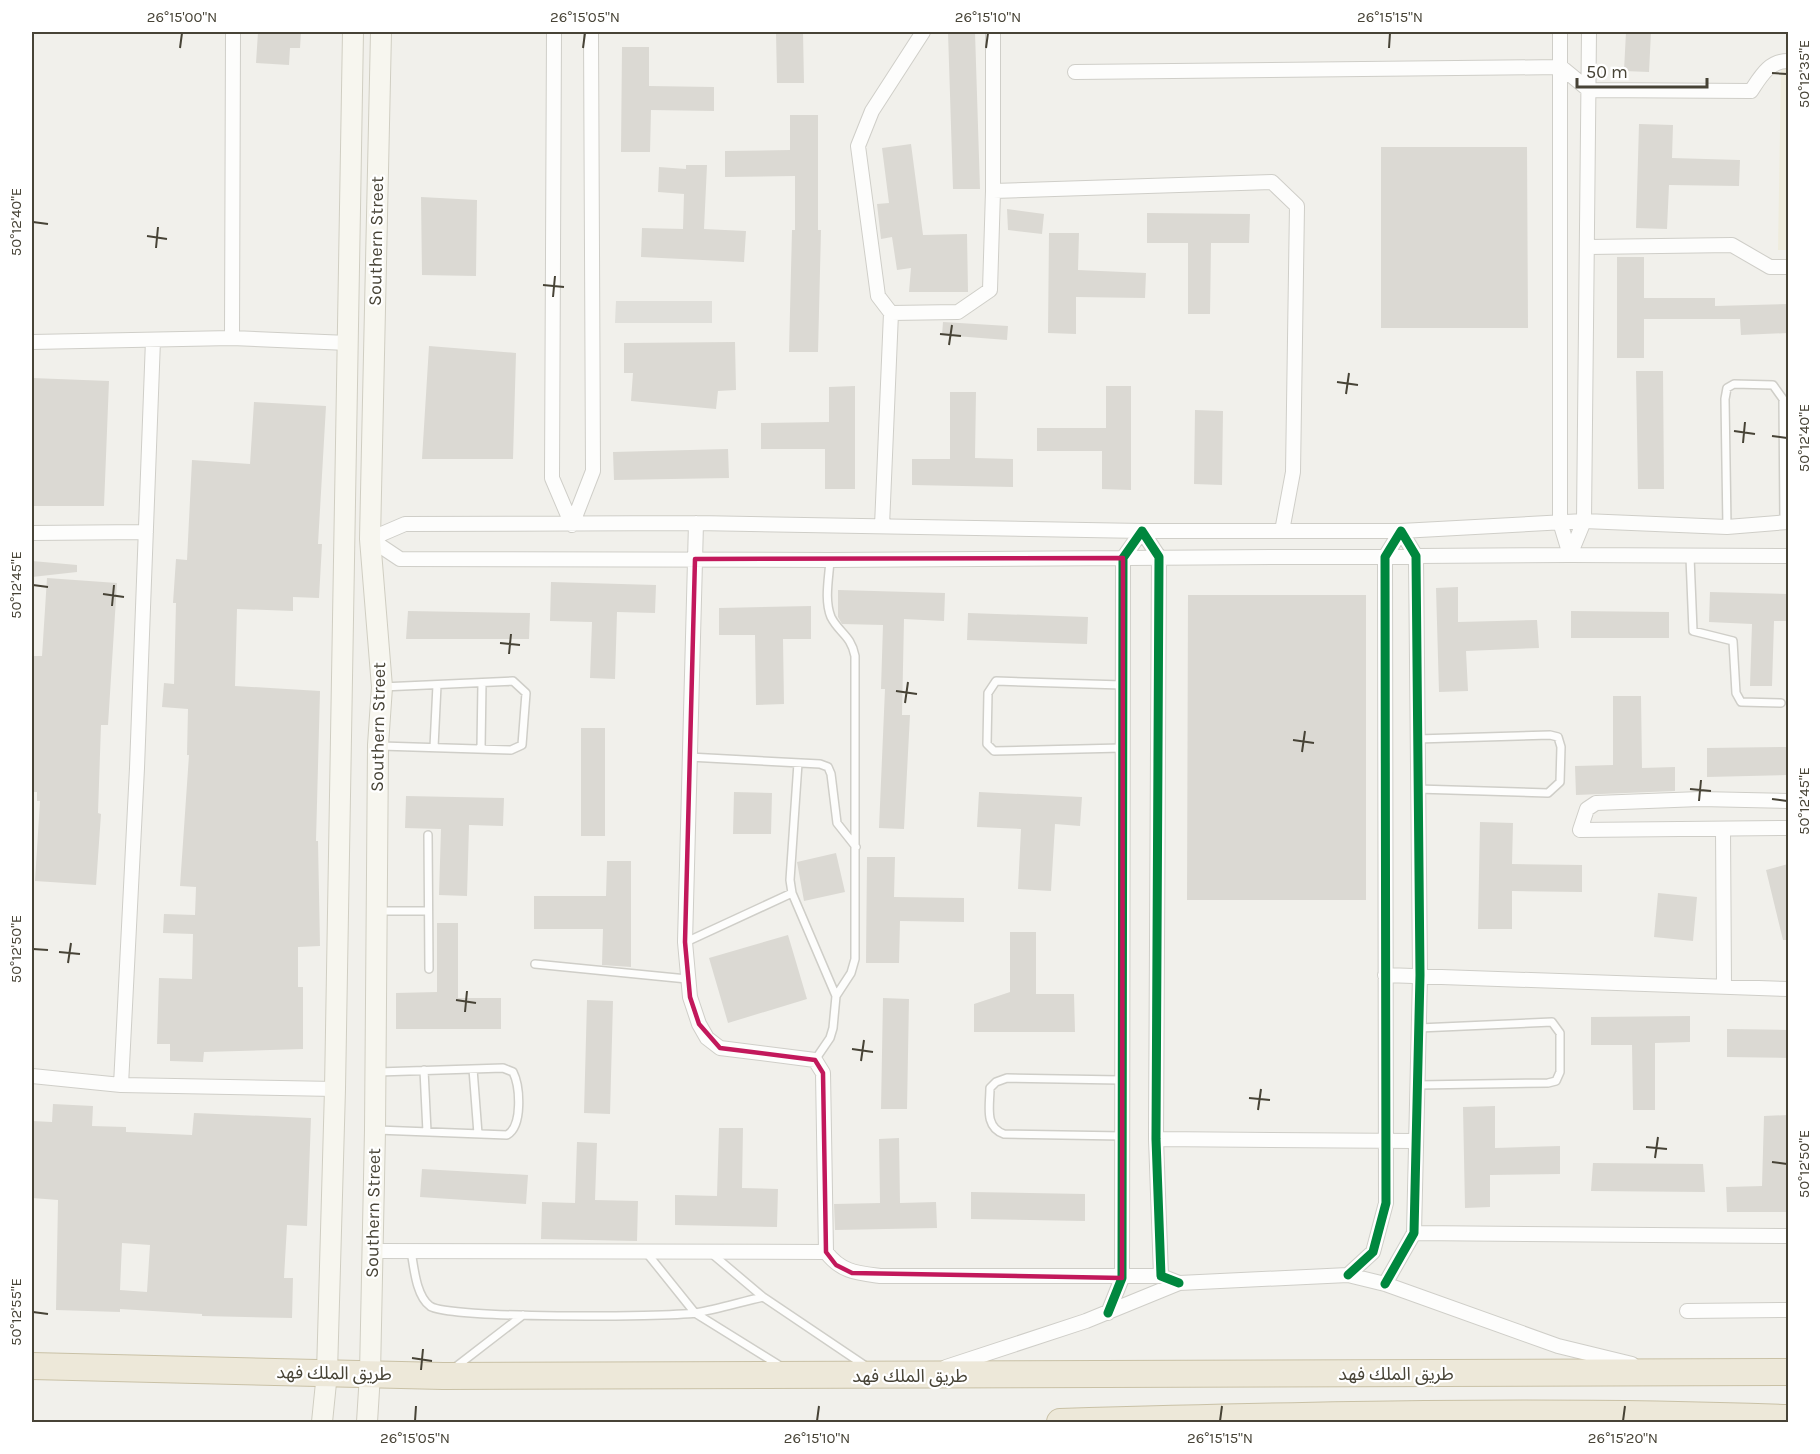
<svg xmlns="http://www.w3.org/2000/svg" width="1820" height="1454" font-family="Karla,'Noto Sans Arabic',sans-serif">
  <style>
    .education { fill: #efecdd }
    .parking { fill: #e0dfda }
    .building { fill: #dbd9d3; fill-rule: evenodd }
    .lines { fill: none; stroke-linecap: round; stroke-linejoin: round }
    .service-casing { stroke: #cfcec8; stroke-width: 10 }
    .minor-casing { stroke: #cfcec8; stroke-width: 16 }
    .secondary-casing { stroke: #d0cec2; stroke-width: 22 }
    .motorway-casing { stroke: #c9c1a6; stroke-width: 28 }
    .service { stroke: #fdfdfc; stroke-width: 7 }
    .minor { stroke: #fdfdfc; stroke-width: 14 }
    .secondary { stroke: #f7f6ef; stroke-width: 20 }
    .motorway { stroke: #ede8d9; stroke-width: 26 }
    .cycleway-casing { stroke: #fff; stroke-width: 13 }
    .cycleway { stroke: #00873e; stroke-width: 9 }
    .marked { fill: none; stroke: #c2185b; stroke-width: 4.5; stroke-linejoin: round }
    .ticks { fill: none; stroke: #474336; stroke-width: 2 }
    .labels { text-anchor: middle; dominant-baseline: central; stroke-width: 4.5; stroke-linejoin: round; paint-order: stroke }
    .street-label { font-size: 18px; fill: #474336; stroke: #fff }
    .neatline { fill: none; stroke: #474336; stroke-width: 2 }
    .ticks-label { font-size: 15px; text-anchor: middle; fill: #474336 }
  </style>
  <rect width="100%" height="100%" fill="#f1f0eb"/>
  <path class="education" d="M1781 68 1788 69V250H1778Z"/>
  <path class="parking" d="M616 301H712V323H615Z"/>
  <path class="building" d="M258 32H301L300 48H290L289 65 256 63Z
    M776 32H803L804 83H777Z
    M948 32H975L980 189H953Z
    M1626 32H1651L1649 72 1624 71Z
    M622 47H649V86L714 87V111L651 110 650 152H621Z
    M790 115H818V230H821L818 352H789L792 230H795V176L725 177V151L790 150Z
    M1639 124 1673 125 1672 158 1740 160 1739 186 1669 185 1667 229 1636 228Z
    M911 144 923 235 967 234 968 292H909L911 268 897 270 892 237 881 239 877 204 889 203 882 148Z
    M1381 147H1527L1528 328H1381Z
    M686 165H707L704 229 746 231 744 262 641 257 642 228 683 229 684 194 658 192 659 167 686 169Z
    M421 197 477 200 476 276 422 275Z
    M1007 209 1044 214 1042 234 1008 230Z
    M1147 213 1250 214 1249 243H1211L1210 314H1188V243H1147Z
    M1049 233H1079L1078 270 1146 273 1145 298 1076 297V334L1048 333Z
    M1617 257H1644V298H1715V306L1788 304V333L1741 335 1740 319H1644V358H1617Z
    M943 322 1008 326 1007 340 942 335Z
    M735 342 736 390 718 391 716 409 631 401 633 373H624V343Z
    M429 346 516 353 513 459H422Z
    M1636 371H1663L1664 489H1638Z
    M32 378 109 381 104 506H32Z
    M855 386V489H825V449H761V423L829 422V387Z
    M1106 386H1131V490L1102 489V451H1037V428H1106Z
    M950 392H976L975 458 1013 459V487L912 485V459H950Z
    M254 402 326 406 318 544H322L319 598 293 597V611L237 609 235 686 320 691 316 841H318L320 946 298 947V987H303V1049L204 1052 203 1062 170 1061V1044H157L159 978 192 979 193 934 163 933 164 914 195 915 196 887 180 886 189 755H187L188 709 162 707 164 683 174 684 176 603H173L176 559 187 560 192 460 250 464Z
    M1195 410 1223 411 1222 485 1194 484Z
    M728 449 729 478 614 480 613 452Z
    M32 561 77 565V572L32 577Z
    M47 578 117 583 108 725H101L98 813 101 814 96 885 35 881 40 801H37V792H32V656H42Z
    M551 582 656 585 655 613 617 612 615 679 590 678 592 622 550 621Z
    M1458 587V622L1537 620 1539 648 1466 651 1468 691 1439 692 1436 588Z
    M838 590 945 593 944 621 904 619 902 715H910L904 829 879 828 885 689H881L883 625 842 624 838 617Z
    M1710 592 1788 594V621H1774L1772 686H1750L1752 624 1709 622Z
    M1188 595H1366V900H1187Z
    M811 606V639H783L784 704 756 705 755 635H719V608Z
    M408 611 530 613 529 639H406Z
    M1571 611 1669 612V638H1571Z
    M968 613 1088 617 1087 644 967 640Z
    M1613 696H1641L1642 768 1675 767V791L1576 795 1575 766 1613 765Z
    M581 728H605V836H581Z
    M1788 747V775L1707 777V748Z
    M734 792 772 793 771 834H733Z
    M979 792 1082 797 1080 826 1055 824 1051 891 1018 889 1021 829 977 827Z
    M406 796 504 798 503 826 469 825 467 896 439 895 441 829 405 828Z
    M1480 822 1513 823 1512 864 1582 865V892L1512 891V929H1478Z
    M836 853 845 892 804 901 797 862Z
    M867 857H895L894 897 964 898V922L900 921 899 963H866Z
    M607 861H631V967L602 965 603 929H534V896H606Z
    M1788 864V940H1783L1766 870Z
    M1658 893 1697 897 1693 941 1654 937Z
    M437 923H458V998H501V1029H396V993L437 992Z
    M1010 932H1036V994H1074L1075 1032H974V1004L1010 992Z
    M788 935 807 999 728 1023 709 958Z
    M883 998 909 999 907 1109H881Z
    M587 1000 613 1001 610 1114 584 1113Z
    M1690 1016V1042L1655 1043V1110H1633L1632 1045H1591V1017Z
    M1727 1029 1788 1030V1058L1727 1057Z
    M53 1104 93 1106 92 1126 126 1127V1132L192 1135 194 1113 311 1118 307 1226 287 1225 284 1278H293L292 1318 202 1316V1314L120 1309V1312L56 1310 58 1200 32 1198V1121L52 1122ZM122 1243 150 1245 147 1292 120 1290Z
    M1495 1106V1148L1560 1146V1174L1490 1175V1207L1465 1208 1463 1107Z
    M1788 1115V1212H1727L1726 1187 1762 1186 1764 1116Z
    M719 1128H743L742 1188 778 1189 777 1227 675 1225V1195L717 1196Z
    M899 1138 900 1203 936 1202 937 1228 835 1230 834 1204 880 1203 879 1139Z
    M577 1142 597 1143 595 1200 638 1201 637 1241 541 1239 542 1202 575 1203Z
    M1593 1163 1703 1164 1705 1192 1591 1191Z
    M422 1169 528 1175 526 1204 420 1197Z
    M971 1192 1085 1194V1221L971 1219Z"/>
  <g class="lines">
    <defs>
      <path id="service" d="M1727 527 1725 399 1727 388 1734 384 1773 385 1783 399 1784 522
        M1690 557 1693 631 1733 641 1736 693 1741 702 1781 703
        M1122 685 996 681 988 693 987 744 994 751 1122 748
        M1417 739 1550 735 1558 737 1561 747 1560 782 1548 793 1417 789
        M381 746 511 750 522 745 526 693 513 681 382 687
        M434 747 437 685
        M481 748 482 683
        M689 757 820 764 828 767 831 774 837 823 856 847
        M798 763 790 880 792 893 836 996
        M428 835 429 969
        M380 911H428
        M686 942 792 893
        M535 964 687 979
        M815 1060 830 1038 833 1028 836 996 851 973 855 959V656C851 635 839 633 831 617 824 600 829 578 830 560
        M473 1069 478 1134
        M424 1070 427 1132
        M1120 1080 1007 1078 996 1082 990 1088C990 1106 984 1127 1004 1134L1123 1136
        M1418 1085 1548 1083 1556 1081 1560 1072V1033L1552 1022 1419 1028
        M377 1130 507 1135C523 1126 520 1086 513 1072L503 1068 378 1072
        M411 1251C414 1267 416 1296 430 1306 446 1319 665 1317 696 1313 718 1309 741 1302 763 1297
        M646 1252 695 1313 782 1367
        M711 1253 763 1297 867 1367
        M453 1369 523 1315"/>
      <path id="minor" d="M554 32 552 478 572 525
        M993 32V191
        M1560 32V522L1570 555
        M1075 72 1561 67 1589 90 1751 91C1761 76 1769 61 1788 61
        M1589 247 1732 245 1770 267H1788
        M891 313 958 312 990 290 993 191 1272 182 1297 206 1293 472 1282 531
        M232 338 233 32
        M32 342 232 338 348 343
        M696 523 685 942 690 997 699 1024 707 1038 720 1048 815 1060 823 1073 826 1252C841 1272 857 1273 880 1276H1161
        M572 525 593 471 591 32
        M882 526 891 313 878 296 858 146 872 111 923 32
        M32 533 146 532
        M370 539 400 559 830 560 1570 555 1788 556
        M370 539 405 524 696 523 1142 531H1401L1584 521 1727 527 1788 522
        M1570 555 1584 521 1589 32
        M1788 801 1700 799 1596 803 1587 809 1580 830 1788 828
        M1723 829 1724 986
        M1385 975 1788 989
        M32 1076 121 1085 335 1089
        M121 1085 137 768 153 340
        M1156 1139 1414 1141
        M1414 1233 1788 1236
        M372 1251 826 1252
        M1348 1275 1373 1252 1386 1203 1385 557 1401 531 1416 556 1420 975 1414 1233 1385 1284
        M1687 1311 1788 1310
        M1108 1313 1122 1278 1123 558 1142 531 1159 557 1156 1139 1161 1276 1179 1283
        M946 1367 1086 1321 1179 1283 1348 1275 1385 1284 1558 1346 1632 1364"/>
      <path id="secondary" d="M322 1422 327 1373 335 1089 353 32
        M367 1422 370 1374 375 1130 378 745 382 687 370 539 381 32"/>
      <path id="motorway" d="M32 1366 443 1376 1788 1372
        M1060 1422C1303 1415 1546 1409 1788 1418"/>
    </defs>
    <use href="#service" class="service-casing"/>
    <use href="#minor" class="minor-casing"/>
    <use href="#secondary" class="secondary-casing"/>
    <use href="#motorway" class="motorway-casing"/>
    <use href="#service" class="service"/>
    <use href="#minor" class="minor"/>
    <use href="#secondary" class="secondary"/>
    <use href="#motorway" class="motorway"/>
    <defs>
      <path id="cycleway" d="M1348 1275 1373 1252 1386 1203 1385 557 1401 531 1416 556 1420 975 1414 1233 1385 1284
        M1108 1313 1122 1278 1123 558 1142 531 1159 557 1156 1139 1161 1276 1179 1283"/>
    </defs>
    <use href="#cycleway" class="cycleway-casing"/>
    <use href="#cycleway" class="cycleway"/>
  </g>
  <path class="marked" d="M1123 558 1122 1278 852 1273 836 1265 826 1252 823 1073 815 1060 720 1048 699 1024 690 997 685 942 695 559Z"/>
  <path class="ticks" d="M180 48 182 33M583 48 585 33M986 48 988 33M1389 48 1390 33M1772 73 1787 74M33 222 48 224M147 236 167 239M156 248 158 227M543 285 564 287M553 297 555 276M940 334 961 336M949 345 952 325M1337 382 1358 385M1346 394 1349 373M1734 431 1755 434M1772 436 1787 438M1743 443 1745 422M33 585 48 587M103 594 124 597M112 606 114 585M500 643 520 645M509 654 511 634M896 691 917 694M905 703 908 682M1293 740 1314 743M1302 752 1305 731M1690 789 1711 791M1772 799 1787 801M1699 801 1701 780M33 949 48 950M59 952 80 954M68 963 71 943M456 1000 476 1003M465 1012 467 991M852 1049 873 1052M861 1061 864 1040M1249 1098 1270 1100M1258 1110 1261 1089M1646 1147 1667 1149M1655 1158 1658 1137M1772 1162 1787 1164M33 1312 48 1314M412 1358 432 1361M421 1370 423 1349M415 1421 416 1406M817 1421 819 1406M1220 1421 1222 1406M1623 1421 1625 1406"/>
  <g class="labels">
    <g class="street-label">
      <text transform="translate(376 241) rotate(-89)">Southern Street</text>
      <text transform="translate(378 727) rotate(-89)">Southern Street</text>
      <text transform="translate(373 1213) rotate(-89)">Southern Street</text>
      <text transform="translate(334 1373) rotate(1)">طريق الملك فهد</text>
      <text x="1396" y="1374">طريق الملك فهد</text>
      <text x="910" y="1376">طريق الملك فهد</text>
    </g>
  </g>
  <rect width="1820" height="1454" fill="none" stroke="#ffffff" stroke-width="66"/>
  <path d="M1577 78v9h130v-9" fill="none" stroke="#474336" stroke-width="3"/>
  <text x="1586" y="78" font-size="18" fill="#474336" stroke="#ffffff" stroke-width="4.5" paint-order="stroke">50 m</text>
  <rect x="33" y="33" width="1754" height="1388" class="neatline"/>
  <g class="ticks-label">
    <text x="182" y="22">26°15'00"N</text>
    <text x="585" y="22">26°15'05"N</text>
    <text x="988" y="22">26°15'10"N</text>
    <text x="1390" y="22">26°15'15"N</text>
    <text transform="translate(1804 74) rotate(-90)" y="5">50°12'35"E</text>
    <text transform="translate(16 222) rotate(-90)" y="5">50°12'40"E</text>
    <text transform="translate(1804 438) rotate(-90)" y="5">50°12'40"E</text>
    <text transform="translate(16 585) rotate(-90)" y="5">50°12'45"E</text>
    <text transform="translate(1804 801) rotate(-90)" y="5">50°12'45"E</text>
    <text transform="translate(16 949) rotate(-90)" y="5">50°12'50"E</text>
    <text transform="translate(1804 1164) rotate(-90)" y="5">50°12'50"E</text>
    <text transform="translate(16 1312) rotate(-90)" y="5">50°12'55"E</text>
    <text x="415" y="1443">26°15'05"N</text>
    <text x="817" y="1443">26°15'10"N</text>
    <text x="1220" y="1443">26°15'15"N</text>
    <text x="1623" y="1443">26°15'20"N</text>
  </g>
</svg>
